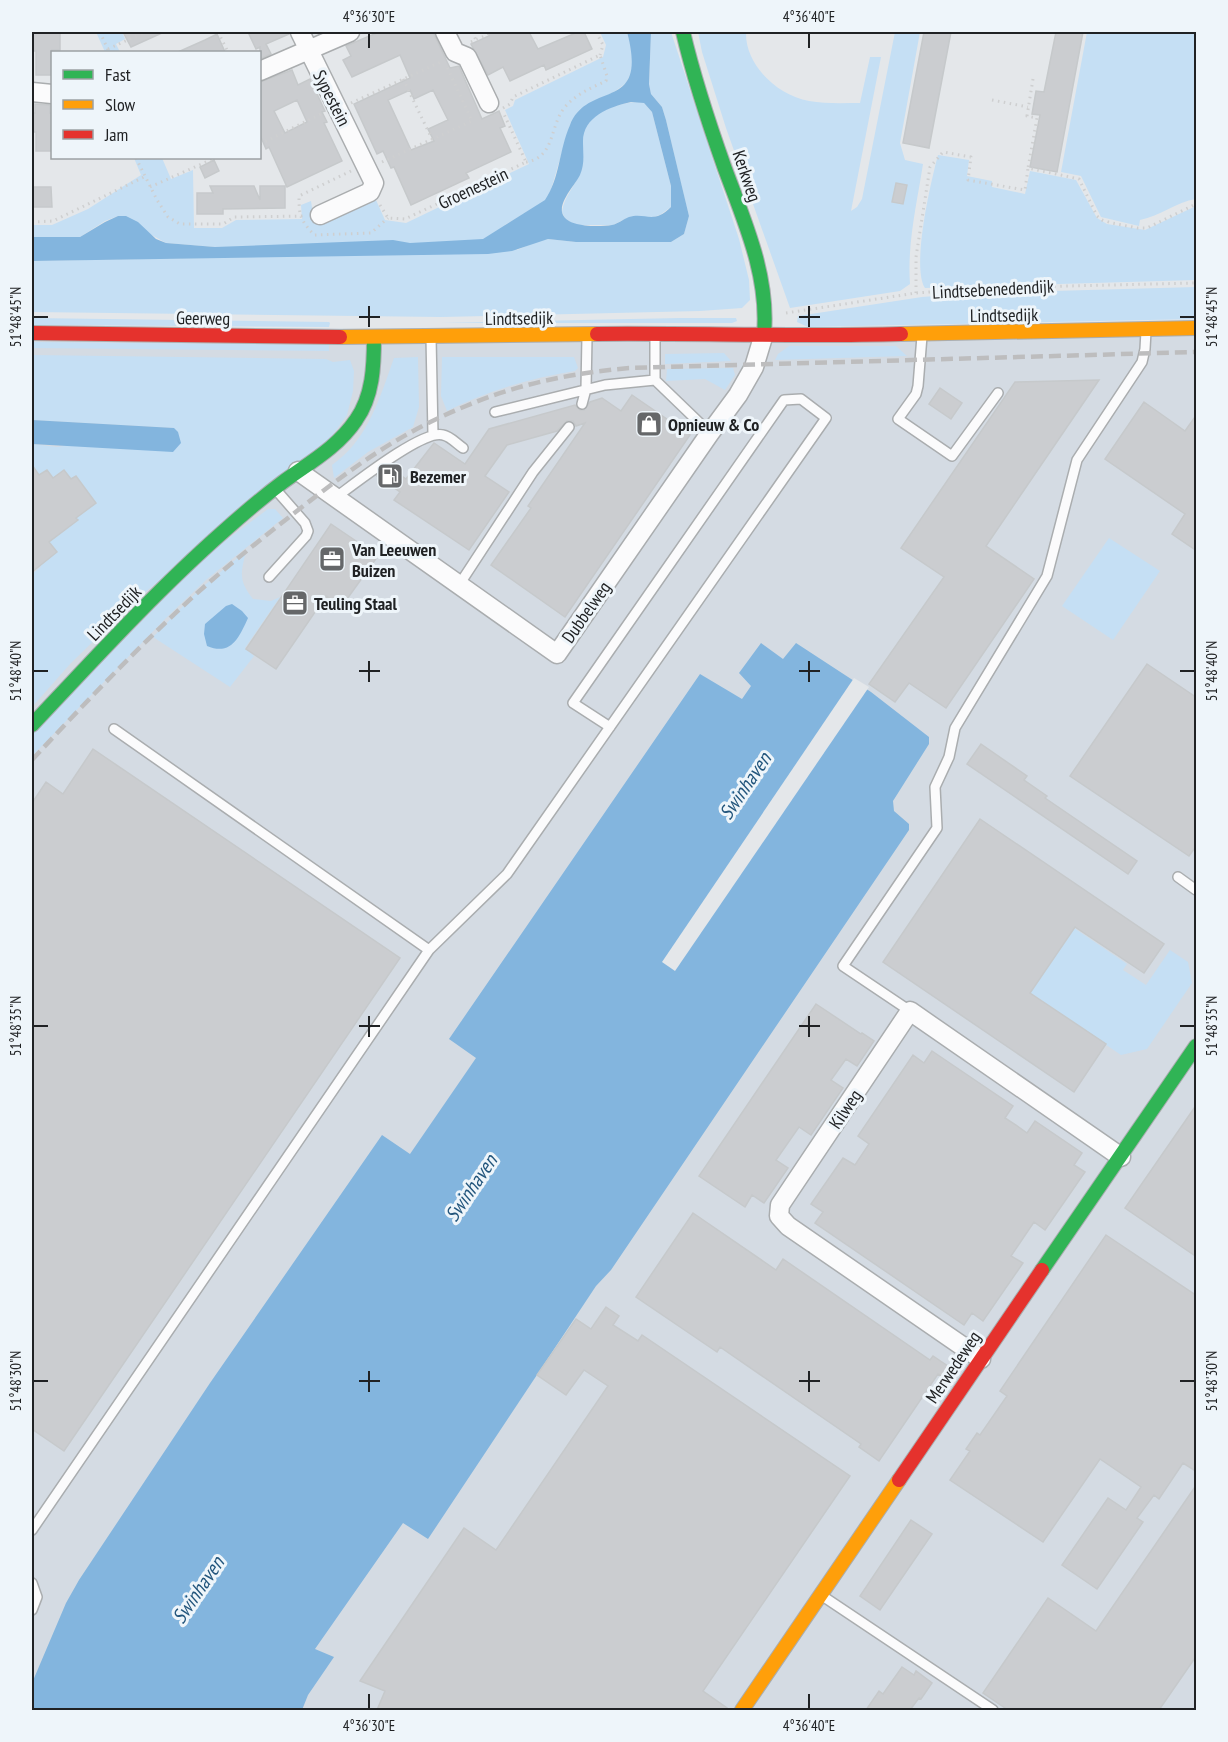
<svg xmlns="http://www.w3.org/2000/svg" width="1228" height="1742" font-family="'PT Sans Narrow',sans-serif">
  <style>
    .built { fill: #d4dbe3 }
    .green { fill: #c5dff4 }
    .water { fill: #83b5de; fill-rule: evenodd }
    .pier { fill: #e4e7ea }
    .building { fill: #cbcdd0; stroke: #c6c9cb; stroke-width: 1.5; fill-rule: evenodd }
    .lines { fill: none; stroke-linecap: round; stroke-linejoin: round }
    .lane-casing { stroke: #aaadaf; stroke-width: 12 }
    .street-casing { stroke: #aaadaf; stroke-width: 21 }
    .fast-casing { stroke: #aaadaf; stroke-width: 16 }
    .slow-casing { stroke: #aaadaf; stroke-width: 16 }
    .jam-casing { stroke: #aaadaf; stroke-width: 16 }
    .path { stroke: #cecfd0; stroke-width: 3; stroke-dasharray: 1.5 4.5; stroke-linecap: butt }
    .lane { stroke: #fbfbfc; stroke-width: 9 }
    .street { stroke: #fbfbfc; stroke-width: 18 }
    .fast { stroke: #30b455; stroke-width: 14 }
    .slow { stroke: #ff9f0a; stroke-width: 14 }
    .jam { stroke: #e5322d; stroke-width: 14 }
    .rail { stroke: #bdbdbe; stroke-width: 4.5; stroke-dasharray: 12 6; stroke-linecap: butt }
    .ticks { fill: none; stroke: #202224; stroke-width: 2 }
    .labels { text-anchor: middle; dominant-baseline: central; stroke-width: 6; stroke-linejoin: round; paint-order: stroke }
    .street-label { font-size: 18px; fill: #202224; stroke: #eef5fa }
    .poi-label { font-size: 18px; font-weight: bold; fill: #202224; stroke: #eef5fa; text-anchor: start }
    .water-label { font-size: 20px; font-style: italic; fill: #22557c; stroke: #eef5fa }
    .neatline { fill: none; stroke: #202224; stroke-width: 2 }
    .ticks-label { font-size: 15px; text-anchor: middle; fill: #202224 }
  </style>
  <rect width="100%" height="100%" fill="#e4e7ea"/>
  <path class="built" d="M32 328 1196 329V1710H32Z"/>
  <path class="green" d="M96 32H122L125 39 116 44 120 52H105Z
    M600 32H627L633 56V69L626 83 614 92 587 105 570 125 550 193 545 201 505 225 517 250 538 241 548 239 576 242H671L684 234 689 216 686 204 666 120 662 107 651 94 649 84 651 32H671L739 239 749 280 750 300 742 308 700 311 441 317 32 312V261L250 257 215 247 166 243 118 216 105 221 80 237H32V225H52L88 209 141 175 134 158H162L171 179 193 170 194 228H222L236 220 302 219 301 205 311 201 312 208 320 222 361 203 376 200 385 220 406 223 529 164 505 110 513 106 515 100 603 57 606 45Z
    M698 32H746C745 65 777 95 809 101 825 104 844 103 860 103L870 57H881L851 211 857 207 862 199 895 32H920L900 143 905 160 923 164C917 203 907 244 910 284L900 291 790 308 726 128 702 52Z
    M1087 32H1196V199C1176 202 1160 216 1140 220L1139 226 1101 217 1081 176 1061 172Z
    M638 102 644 103 652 112 671 186V207L660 215 650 218H627L613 225H574L565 218 562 212C564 197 574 187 580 174 586 160 580 147 583 133 587 113 620 102 638 102Z
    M938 155 969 160 967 176 992 181V187L1025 194 1030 171 1076 180 1097 218 1107 224 1145 230 1196 206V280L925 288C911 267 931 181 938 155Z
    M1196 287V319L808 327 797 322 798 316 922 297 976 293Z
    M32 318 329 322 330 323 329 327 32 325Z
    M680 318H736L737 321 732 323H441Z
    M32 342 329 345V351L32 348Z
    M789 346H896L907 356 775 360 778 354Z
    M724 353 731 361 665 364V354Z
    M32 355 326 359 333 362 350 360 354 371 353 391 347 415 322 450 139 597 71 663 32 707V574L41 567 32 555 44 545 32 527V444L57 447 174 428 32 420Z
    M418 357 419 407 413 427 368 452 334 478 332 465C368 440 380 397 394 358Z
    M442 357H574L578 368 575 371C531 378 487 391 447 411L441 396Z
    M733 368 735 375 725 390 705 379 666 381 667 369Z
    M268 509H275L283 518 207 579 166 618 32 756V734L206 555Z
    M1109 538 1160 571 1113 640 1062 606Z
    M246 551C241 573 238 580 253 599L271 601 280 597 245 648 254 656 230 687 153 637 200 589Z
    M1074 928 1127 964 1123 970 1146 985 1170 950 1188 962 1192 983 1147 1049 1121 1055 1030 993Z"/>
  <path class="water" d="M627 32H651L649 84 651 94 662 107 666 120 689 216 684 234 671 242H576L548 239 512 251 488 254 32 261V237H80L105 222 118 216H126L138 222 156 239 166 243 215 247 393 240 410 243 483 239 545 200C560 178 559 150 570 125 589 79 649 114 627 32ZM631 102 644 103 652 112 671 186V207C653 225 646 212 629 217 623 219 618 224 612 225 599 227 565 228 562 212 560 200 575 185 580 175 585 163 583 154 583 143 582 117 609 107 631 102Z
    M32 420 174 428 178 432 181 443 173 452 32 444Z
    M232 604 242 611 248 618C239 638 231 656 207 646L204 634 205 624 226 606Z
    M761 643 783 659 796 643 871 692 929 737V744L893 801 894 811 909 824V830L611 1270 596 1286 428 1539 403 1523 315 1649 334 1657 308 1695 302 1710H32V1683L66 1603 79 1580 210 1383 382 1135 410 1154 476 1058 449 1039 700 674 742 699 751 686 739 673Z"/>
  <path class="pier" d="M854 678 869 687 675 971 662 962Z"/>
  <path class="building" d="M32 32H60V50H52V75H36V51H32Z
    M123 32H164L131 47Z
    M248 32H289V34L266 44 271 54 260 59V47L256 49Z
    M379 32H433L450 68 459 66 482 119 499 111 505 126 500 128 511 152 466 173 469 178 411 205 394 167 391 168 383 151 377 154 354 104 410 78 400 55 352 77 343 60 351 56 346 46ZM410 90 414 99 433 90 448 120 428 129 434 141 411 150 388 100Z
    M487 32H529L538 49 578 32H584L592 49 546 70 544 65 510 81 503 67 488 75 471 44 489 36Z
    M924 32H951L929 148 903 143Z
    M1056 32H1083L1057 172 1030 167 1040 115 1032 114 1036 91 1044 92Z
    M217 34 225 52H178L205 40Z
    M292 70 298 85 310 79 325 111 322 112 327 122 324 123 342 161 287 187 269 147 266 149 260 135V82ZM297 100 307 122 285 133 274 111Z
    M35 104 50 105V113H52L51 151H36V132H32V113H35Z
    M214 160 219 171 205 178 200 167Z
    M896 183 907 185 903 204 892 202Z
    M210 186H254L260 200V186H285V208L223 209V214H197V193H213Z
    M32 187H51L52 207H32Z
    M1099 380 986 546 1034 579 946 708 909 683 895 702 869 684 944 577 901 548 1015 382Z
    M940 388 962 403 951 419 929 404Z
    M632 395 690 435 565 617 491 565 531 508 528 506 585 423 576 426 573 421H567L557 431 507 445 485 476 509 492 469 550 394 500 400 492 377 476 389 467 406 479 434 443 465 464 489 429 575 405 580 410H584L590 402 602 398 621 411Z
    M1144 402 1185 431 1197 414V551L1172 534 1185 514 1105 459Z
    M32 465 39 475 47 470 53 478 64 470 71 479 76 476 96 503 76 518 78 520 49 542 57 552 32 572Z
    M331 524 378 556 342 606 326 596 276 669 246 649Z
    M1147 664 1197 698V845L1189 856 1070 776Z
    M981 744 1027 776 1024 780 1047 796 1045 798 1137 861 1128 874 967 764Z
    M93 749 400 958 64 1451 32 1429V803L46 782 63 794Z
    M980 819 1164 944 1144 973 1075 927 1030 993 1106 1044 1074 1092 883 962Z
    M816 1004 861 1034 862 1033 874 1041 857 1066 846 1059 831 1080 843 1088 811 1135 799 1127 776 1160 788 1168 764 1203 752 1195 745 1207 699 1176Z
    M932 1051 1013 1106 1005 1118 1016 1125 1027 1133 1035 1121 1082 1153 1074 1165 1085 1172 1045 1230 1034 1222 1011 1256 1023 1263 983 1321 972 1313 964 1325 815 1223 823 1212 811 1204 843 1158 855 1165 869 1144 858 1136 913 1055 924 1063Z
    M1197 1104V1257L1125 1208Z
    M693 1213 776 1270 783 1259 930 1360 933 1356 955 1371 948 1380 938 1374 879 1461 859 1447 861 1444 720 1347 717 1352 636 1297Z
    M1106 1235 1197 1296V1472L1183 1463 1159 1499 1154 1495 1137 1518 1143 1522 1097 1589 1062 1565 1108 1498 1126 1510 1141 1487 1100 1459 1043 1542 950 1480 970 1451 966 1449 977 1433 980 1435 1007 1396 1000 1391Z
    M606 1307 619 1316 613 1325 638 1341 642 1335 850 1476 703 1691 727 1708V1710H377L385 1691 360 1681 464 1528 496 1550 608 1386 584 1370 566 1395 537 1375 576 1319 591 1329Z
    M1197 1484V1655L1159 1710H1008L983 1693 1048 1598 1096 1631Z
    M911 1520 932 1534 880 1610 860 1596Z
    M902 1667 914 1675 916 1671 932 1683 921 1699 919 1698 910 1710H866L879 1691 883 1694Z"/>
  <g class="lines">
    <defs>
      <path id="lane" d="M655 336V380L710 433
        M922 336 918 386 916 394 898 419 952 456 998 393
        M431 337 433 435
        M582 404 586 389 587 337
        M495 412 605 385 655 380
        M335 498C353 485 423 429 443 435 450 436 457 444 463 448
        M269 577 306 536 308 531 305 523 277 491
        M459 585 533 472 569 427
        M114 729 429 950
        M1178 877 1196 890
        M910 1011 843 966 937 828 935 787 949 757 955 728 1047 576 1077 460 1142 362 1145 349 1146 331
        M32 1530 429 950 507 874 826 418 801 399 784 400 573 703 610 727
        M32 1583 37 1597 32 1610
        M821 1595 993 1710"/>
      <path id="street" d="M300 32 374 183 370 192 320 215
        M445 32 455 52 467 57 489 103
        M260 71 350 32
        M32 92 52 94
        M298 471 557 654 710 433 738 395 754 367 764 334
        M981 1359 788 1226 779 1216 780 1205 910 1011 1121 1157"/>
      <path id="fast" d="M683 32C694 79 709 124 725 169 745 223 769 276 764 334
        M32 725C94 659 156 591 224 531 243 514 263 497 283 482 309 463 338 447 356 420 373 396 374 366 374 337
        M1042 1270 1196 1046"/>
      <path id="slow" d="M901 334 1196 328
        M340 337 597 334
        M742 1710 899 1480"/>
      <path id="jam" d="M32 333 340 337
        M597 334C698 333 799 337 901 334
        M899 1480 1042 1270"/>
    </defs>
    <use href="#lane" class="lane-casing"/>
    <use href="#street" class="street-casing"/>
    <use href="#fast" class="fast-casing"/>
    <use href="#slow" class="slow-casing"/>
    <use href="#jam" class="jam-casing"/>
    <path class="path" d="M100 32 109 52
      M218 32 228 52
      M472 32 476 40
      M596 32 603 45 600 55
      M471 42 494 32
      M108 49 145 32
      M403 79 432 139
      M1033 79 1027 116 1037 118 1028 168 1079 179 1097 216 1102 220 1112 223 1137 228H1147L1196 204
      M992 100 1028 107
      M351 103 443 61
      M503 108 510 104 513 97 600 55
      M260 144 323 113
      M136 158 157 200 168 217 180 224H223L234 217 306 216
      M382 162 472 121 447 67
      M526 162C556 157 549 126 565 107 576 94 591 88 606 81L607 76 600 55
      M351 171 299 196C299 216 300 219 314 235L371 233 388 218
      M150 187 215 158
      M380 205 388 218 405 219 526 162 503 112
      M32 222 53 221 144 177
      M916 293V257L930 167 943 152 971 157 968 180 1025 190 1028 168
      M786 313 916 293 983 288 1196 283"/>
    <use href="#lane" class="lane"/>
    <use href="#street" class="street"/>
    <use href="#fast" class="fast"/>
    <use href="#slow" class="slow"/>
    <use href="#jam" class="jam"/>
    <path class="rail" d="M32 760C84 704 138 647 195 595 226 567 260 540 293 514 351 469 397 434 466 406 517 384 573 373 629 368L1196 352"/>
  </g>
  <path class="ticks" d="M369 33V48M809 33V48M369 306V327M809 306V327M33 317H48M359 317H380M799 317H820M1180 317H1195M369 661V682M809 661V682M33 671H48M359 671H380M799 671H820M1180 671H1195M369 1016V1037M809 1016V1037M33 1026H48M359 1026H380M799 1026H820M1180 1026H1195M369 1371V1392M809 1371V1392M33 1381H48M359 1381H380M799 1381H820M1180 1381H1195M369 1694V1709M809 1694V1709"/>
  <defs>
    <symbol id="shop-square" viewBox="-11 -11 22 22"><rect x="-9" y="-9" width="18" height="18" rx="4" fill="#656769" stroke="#eef5fa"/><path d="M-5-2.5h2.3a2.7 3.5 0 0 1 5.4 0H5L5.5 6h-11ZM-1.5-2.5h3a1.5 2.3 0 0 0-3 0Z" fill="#fff"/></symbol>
    <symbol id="fuel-square" viewBox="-11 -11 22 22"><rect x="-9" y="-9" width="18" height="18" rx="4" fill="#656769" stroke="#eef5fa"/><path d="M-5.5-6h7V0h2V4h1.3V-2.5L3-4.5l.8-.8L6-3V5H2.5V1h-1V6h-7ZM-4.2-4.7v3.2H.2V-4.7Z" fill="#fff"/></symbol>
    <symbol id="office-square" viewBox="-11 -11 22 22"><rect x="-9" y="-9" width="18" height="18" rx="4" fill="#656769" stroke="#eef5fa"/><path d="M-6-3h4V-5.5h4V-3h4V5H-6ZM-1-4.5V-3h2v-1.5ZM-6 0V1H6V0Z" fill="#fff"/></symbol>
  </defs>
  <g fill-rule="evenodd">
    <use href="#shop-square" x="634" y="409" width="30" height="30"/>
    <use href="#fuel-square" x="375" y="461" width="30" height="30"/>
    <use href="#office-square" x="317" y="544" width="30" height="30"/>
    <use href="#office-square" x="280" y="588" width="30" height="30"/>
  </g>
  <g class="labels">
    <g class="street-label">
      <text transform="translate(332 98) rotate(63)">Sypestein</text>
      <text transform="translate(747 176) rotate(71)">Kerkweg</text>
      <text transform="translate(473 188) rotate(-25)">Groenestein</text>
      <text transform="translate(993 289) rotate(-3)">Lindtsebenedendijk</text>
      <text transform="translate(1004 315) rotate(-1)">Lindtsedijk</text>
      <text transform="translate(203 318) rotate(1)">Geerweg</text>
      <text transform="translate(519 318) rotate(-1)">Lindtsedijk</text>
      <text transform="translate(586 612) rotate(-55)">Dubbelweg</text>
      <text transform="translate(114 613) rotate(-46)">Lindtsedijk</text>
      <text transform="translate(845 1109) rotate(-56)">Kilweg</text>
      <text transform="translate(953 1367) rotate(-56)">Merwedeweg</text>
    </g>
    <g class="poi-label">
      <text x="668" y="424">Opnieuw &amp; Co</text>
      <text x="410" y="476">Bezemer</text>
      <text x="352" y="549">Van Leeuwen<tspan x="352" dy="21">Buizen</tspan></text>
      <text x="314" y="603">Teuling Staal</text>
    </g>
    <g class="water-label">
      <text transform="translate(745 786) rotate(-56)">Swinhaven</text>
      <text transform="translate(471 1188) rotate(-56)">Swinhaven</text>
      <text transform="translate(198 1590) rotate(-56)">Swinhaven</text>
    </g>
  </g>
  <rect width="1228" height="1742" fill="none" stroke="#eef5fa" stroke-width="66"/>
  <rect x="51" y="51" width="210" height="108" fill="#eef5fa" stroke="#9ca1a4" stroke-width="1.5"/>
  <rect x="63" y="70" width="30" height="9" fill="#30b455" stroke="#9ca1a4" stroke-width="1.5"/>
  <text x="105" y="81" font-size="18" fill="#202224">Fast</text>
  <rect x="63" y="100" width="30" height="9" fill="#ff9f0a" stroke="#9ca1a4" stroke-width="1.5"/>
  <text x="105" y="111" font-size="18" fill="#202224">Slow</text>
  <rect x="63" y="130" width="30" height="9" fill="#e5322d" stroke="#9ca1a4" stroke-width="1.5"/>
  <text x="105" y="141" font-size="18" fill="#202224">Jam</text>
  <rect x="33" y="33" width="1162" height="1676" class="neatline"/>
  <g class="ticks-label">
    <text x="369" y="22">4°36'30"E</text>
    <text x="809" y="22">4°36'40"E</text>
    <text transform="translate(16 317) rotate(-90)" y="5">51°48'45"N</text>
    <text transform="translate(1212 317) rotate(-90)" y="5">51°48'45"N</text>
    <text transform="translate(16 671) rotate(-90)" y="5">51°48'40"N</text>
    <text transform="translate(1212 671) rotate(-90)" y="5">51°48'40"N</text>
    <text transform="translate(16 1026) rotate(-90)" y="5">51°48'35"N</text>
    <text transform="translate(1212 1026) rotate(-90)" y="5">51°48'35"N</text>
    <text transform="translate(16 1381) rotate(-90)" y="5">51°48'30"N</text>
    <text transform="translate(1212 1381) rotate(-90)" y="5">51°48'30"N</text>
    <text x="369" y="1731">4°36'30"E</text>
    <text x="809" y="1731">4°36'40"E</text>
  </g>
</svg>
